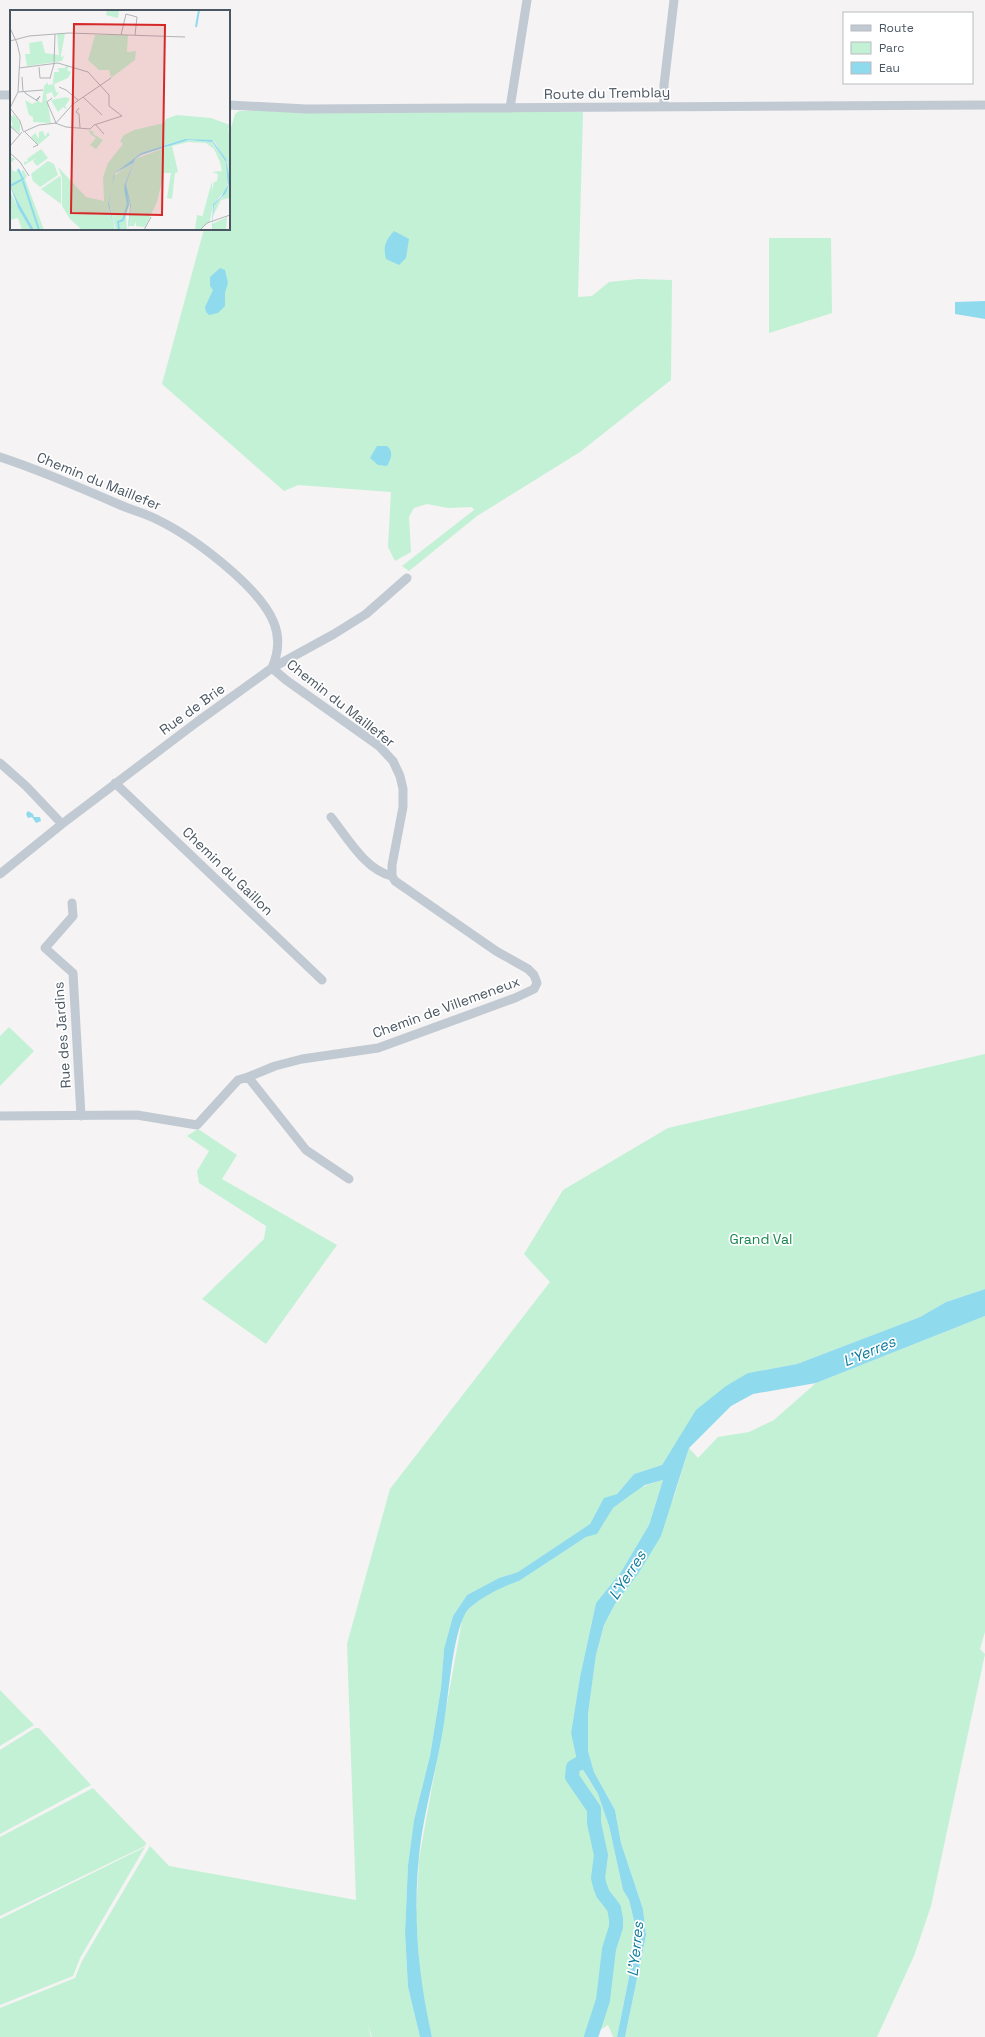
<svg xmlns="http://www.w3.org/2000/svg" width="985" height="2037" font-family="'Space Grotesk',sans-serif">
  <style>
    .green { fill: #c3f1d5 }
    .water { fill: #90daee }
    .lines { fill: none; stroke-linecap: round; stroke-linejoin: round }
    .river { stroke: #90daee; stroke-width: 14 }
    .minor { stroke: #c1cad2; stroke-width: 9 }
    .labels { text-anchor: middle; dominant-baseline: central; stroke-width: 3.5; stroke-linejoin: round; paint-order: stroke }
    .street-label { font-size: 14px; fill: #4a5661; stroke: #fff }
    .park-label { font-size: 14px; fill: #17864f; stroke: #fff }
    .water-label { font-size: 15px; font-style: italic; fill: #0c7c9b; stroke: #fff }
    .inset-river { fill: none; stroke: #90daee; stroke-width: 2 }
    .inset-road { fill: none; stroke: #b1b4b9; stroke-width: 1 }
    .view { fill: #d62828; fill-opacity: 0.15; stroke: #d62828; stroke-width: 2 }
    .inset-edge { fill: none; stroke: #4a5661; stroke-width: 2 }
  </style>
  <rect width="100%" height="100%" fill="#f5f3f3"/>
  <path class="green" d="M239 111 583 112 578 297 592 296 609 282 638 279 672 280 671 380 580 452 477 516 409 571 402 566 474 510 472 507 448 508 427 504 414 508 409 517 411 552 395 561 388 547 391 492 298 485 284 491 162 384 204 229H229V135L235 114Z
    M769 238H831L832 313 769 333Z
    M9 1027 34 1051 0 1086V1036Z
    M985 1054V1289L946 1302 920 1317 797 1364 748 1373 675 1444 662 1465 634 1474 617 1494 604 1499 590 1524 518 1572 499 1578 467 1595 453 1616 444 1649 441 1688 430 1756 414 1820 408 1865 405 1933 408 1987 420 2037H372L368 2025 371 2037H0V2008L75 1978 82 1961 150 1846 169 1866 356 1900 347 1644 390 1489 550 1282 524 1254 563 1190 668 1128Z
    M198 1129 237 1155 222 1179 337 1245 266 1344 202 1299 264 1239 266 1226 199 1183 197 1171 209 1151 187 1136Z
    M985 1316V1632L980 1649 985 1654 931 1906 914 1956 877 2037H625L646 1935 643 1909 621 1843 615 1810 594 1772 588 1751V1714L596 1655 604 1625 615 1604 638 1574 674 1497 689 1448 698 1458 718 1437 749 1432 774 1420 816 1383Z
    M663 1480 649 1525 621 1572 596 1603 580 1677 571 1733 585 1774 598 1794 609 1826 623 1890 629 1900 636 1929 634 1952 617 2037H613L608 2025 600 2030 597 2037H432L424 2005 419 1960 416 1917 419 1859 461 1626C462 1622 463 1615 466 1612 476 1599 504 1585 519 1581L586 1537C603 1532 603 1522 612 1509 623 1494 647 1484 663 1480Z
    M0 1690 34 1725 0 1746Z
    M35 1728H39L91 1785 0 1834V1750Z
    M93 1788 146 1843 145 1846 0 1916V1837Z
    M145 1847 80 1958 73 1976 0 2005V1919Z"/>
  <path class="water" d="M394 231 409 239 406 258 399 265 386 259C383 247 385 241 394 231Z
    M220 268 225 270 228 283 225 293V306L218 313 209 315 206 312 205 307 213 290 210 286V277Z
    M985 301V319L955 314V302Z
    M377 446H387C394 452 391 459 387 466L378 465 370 458Z
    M28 811 33 814 34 817H40L41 821 36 823 32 817 28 818 26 814Z
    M985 1289V1316L816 1383 753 1394 731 1406 689 1448 661 1536 638 1574 615 1604 604 1625 596 1655 588 1714V1751L594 1772 615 1810 621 1843 643 1909 646 1935 625 2037H617L634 1952 636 1929 629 1900 623 1890 609 1826 598 1794 577 1760 571 1733 580 1677 596 1603 621 1572 649 1525 663 1480 645 1485 629 1496 613 1508 597 1534 586 1537 519 1581C506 1585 472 1601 465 1614 452 1639 449 1694 444 1723 438 1762 427 1800 421 1839 412 1905 417 1972 432 2037H420L408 1987 405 1933 408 1865 414 1820 430 1756 441 1688 444 1649 453 1616 467 1595 499 1578 518 1572 590 1524 604 1498 617 1494 634 1474 662 1465 696 1410 726 1386 748 1373 797 1364 920 1317 946 1302Z"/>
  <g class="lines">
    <path class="river" d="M583 1761 573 1767 572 1777 594 1809V1823L601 1855 598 1878 600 1886 603 1894 614 1908 616 1919V1927L609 1949 603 2000 591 2037"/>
    <path class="minor" d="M0 95H11
      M229 105 307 109 985 105
      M664 106V85L674 0
      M510 108 527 0
      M0 457C40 470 79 487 118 504 131 510 145 513 158 520 193 537 260 587 274 623 280 638 278 654 272 668
      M0 763 26 786 62 824
      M115 783 322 980
      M331 817C347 837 365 870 392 876
      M0 874 62 824 197 722 272 668 334 634 366 614 407 578
      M72 903 73 916 45 948 73 973 81 1116
      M248 1077 306 1150 349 1179
      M0 1116 137 1115 197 1125 238 1080 248 1077 275 1066 302 1059 378 1048 515 998 534 989 537 983 534 975 528 969 496 951 395 881 392 876V865L403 807V789L400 776 393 761 379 746 286 680 272 668"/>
  </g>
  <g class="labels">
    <g class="street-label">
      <text transform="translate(607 93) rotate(-1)">Route du Tremblay</text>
      <text transform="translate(99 481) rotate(22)">Chemin du Maillefer</text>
      <text transform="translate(341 703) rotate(38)">Chemin du Maillefer</text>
      <text transform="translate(192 709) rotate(-36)">Rue de Brie</text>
      <text transform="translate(228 871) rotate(44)">Chemin du Gaillon</text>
      <text transform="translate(446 1007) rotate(-20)">Chemin de Villemeneux</text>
      <text transform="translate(62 1035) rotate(-94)">Rue des Jardins</text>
    </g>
    <g class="park-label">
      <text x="761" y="1239">Grand Val</text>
    </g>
    <g class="water-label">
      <text transform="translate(869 1351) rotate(-23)">L'Yerres</text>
      <text transform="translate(627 1575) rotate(-57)">L'Yerres</text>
      <text transform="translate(635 1949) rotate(-84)">L'Yerres</text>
    </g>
  </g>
  <g transform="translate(10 10)">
    <rect width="220" height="220" fill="#f5f3f3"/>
    <path d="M97 0H109L108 8 96 5ZM55 23 51 45 52 48 55 44 52 51 17 56 15 44H20L19 33 32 31 35 43 49 45 47 24ZM85 25H118L117 42 126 41 125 50 101 68 99 60H89L78 50ZM56 55 59 56 57 60 61 62 58 68 44 74 46 82 49 83 44 88 42 82 36 84 41 113 23 112V107L19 105 15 90 22 94 28 91 32 93 34 76 38 72V75L43 74 44 62H49L48 58H55ZM56 87 60 89 55 96 58 100 53 97 48 102 41 90ZM4 105 10 112V123L0 116 3 115 0 107ZM167 105 201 108 220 115 218 120 220 123V190L219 188 211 190 203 206 204 195 212 188 219 175 217 152 204 131 175 129 131 143 105 163 98 194 105 220H72L60 209 52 196V168L48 157 76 187 94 191 93 167 98 153 113 134 110 131 114 125 124 120 154 113 156 109ZM79 120 84 122 83 124 93 130 86 139 80 135 86 128 80 124ZM33 121 35 127 38 122 40 125 28 135 21 127 25 123 29 129V122ZM176 130 201 132 216 152 219 167 216 180 203 194 200 211 190 220H185L187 205 192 206V208L202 171V181L204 172 207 171 208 164 202 162 212 161 210 152 204 139 196 133 178 132 162 136 168 162 165 163 162 189 157 188 161 163H154L147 192 135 217 126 216V212L124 216H118L121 195 116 174 125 149ZM31 139 38 148 27 156 23 151 26 148 14 155V152L18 151 17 149ZM1 147 5 149 1 153 2 160 5 162 8 160 14 168 11 161 13 160 17 166 15 169 34 220H24L5 188 0 175ZM38 151 44 154 48 165 30 177 23 171 21 164ZM123 152 114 176 120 194 116 205 117 220H106L99 193 104 166ZM50 166 51 168V194L31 179ZM0 181 8 198 21 220H12L8 208 0 210ZM217 207 216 220H202V214Z" fill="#c3f1d5"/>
    <path d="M175 129 202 130 216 149 220 171 216 183 204 195 202 220 203 194 211 187 218 175 216 152 202 132 178 130 131 145 125 149 116 174 121 195 118 220 120 194 114 176 123 153 104 164 99 193 105 220 98 194 105 163 131 143ZM0 175 7 190 24 220H21L8 198Z" fill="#90daee"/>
    <path class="inset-river" d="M186 17 189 0M13 171 29 220M0 176 13 169 8 159M109 220 108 212 113 210 118 194 115 178"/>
    <path class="inset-road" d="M0 18 7 33 10 46 8 82 0 98M111 25 116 4 127 7 125 25M0 31 19 26 59 23 175 27M29 57 30 68H41M9 58 48 53 78 62 99 85V96L112 106 84 115 80 119 56 117 45 113M12 67 13 82M40 68 44 54 45 24M49 77 56 80 68 90M8 82 33 80M15 82V83L26 90 27 91 30 86 26 90M73 87 92 105M42 88 37 92 46 113M0 98 10 111 13 121M69 98 66 102 69 104 70 118M85 114 94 124M0 116 10 125M13 122 29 115 46 113 63 94 101 68M15 122 28 135 23 137M0 136 12 122M0 143 10 152 19 166M134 220 141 207M190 220 197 213 220 205"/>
    <path class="view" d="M64 14 155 15 152 205 61 203Z"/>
    <rect width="220" height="220" class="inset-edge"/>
  </g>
  <rect x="843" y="12" width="130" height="72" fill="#ffffff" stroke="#b7bbc0"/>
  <rect x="851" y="25" width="20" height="6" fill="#c1cad2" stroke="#b7bbc0"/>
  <text x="879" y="32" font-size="12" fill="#4a5661">Route</text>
  <rect x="851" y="42" width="20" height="12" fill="#c3f1d5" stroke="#b7bbc0"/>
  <text x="879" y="52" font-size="12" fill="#4a5661">Parc</text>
  <rect x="851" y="62" width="20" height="12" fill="#90daee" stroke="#b7bbc0"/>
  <text x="879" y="72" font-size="12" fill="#4a5661">Eau</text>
</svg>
